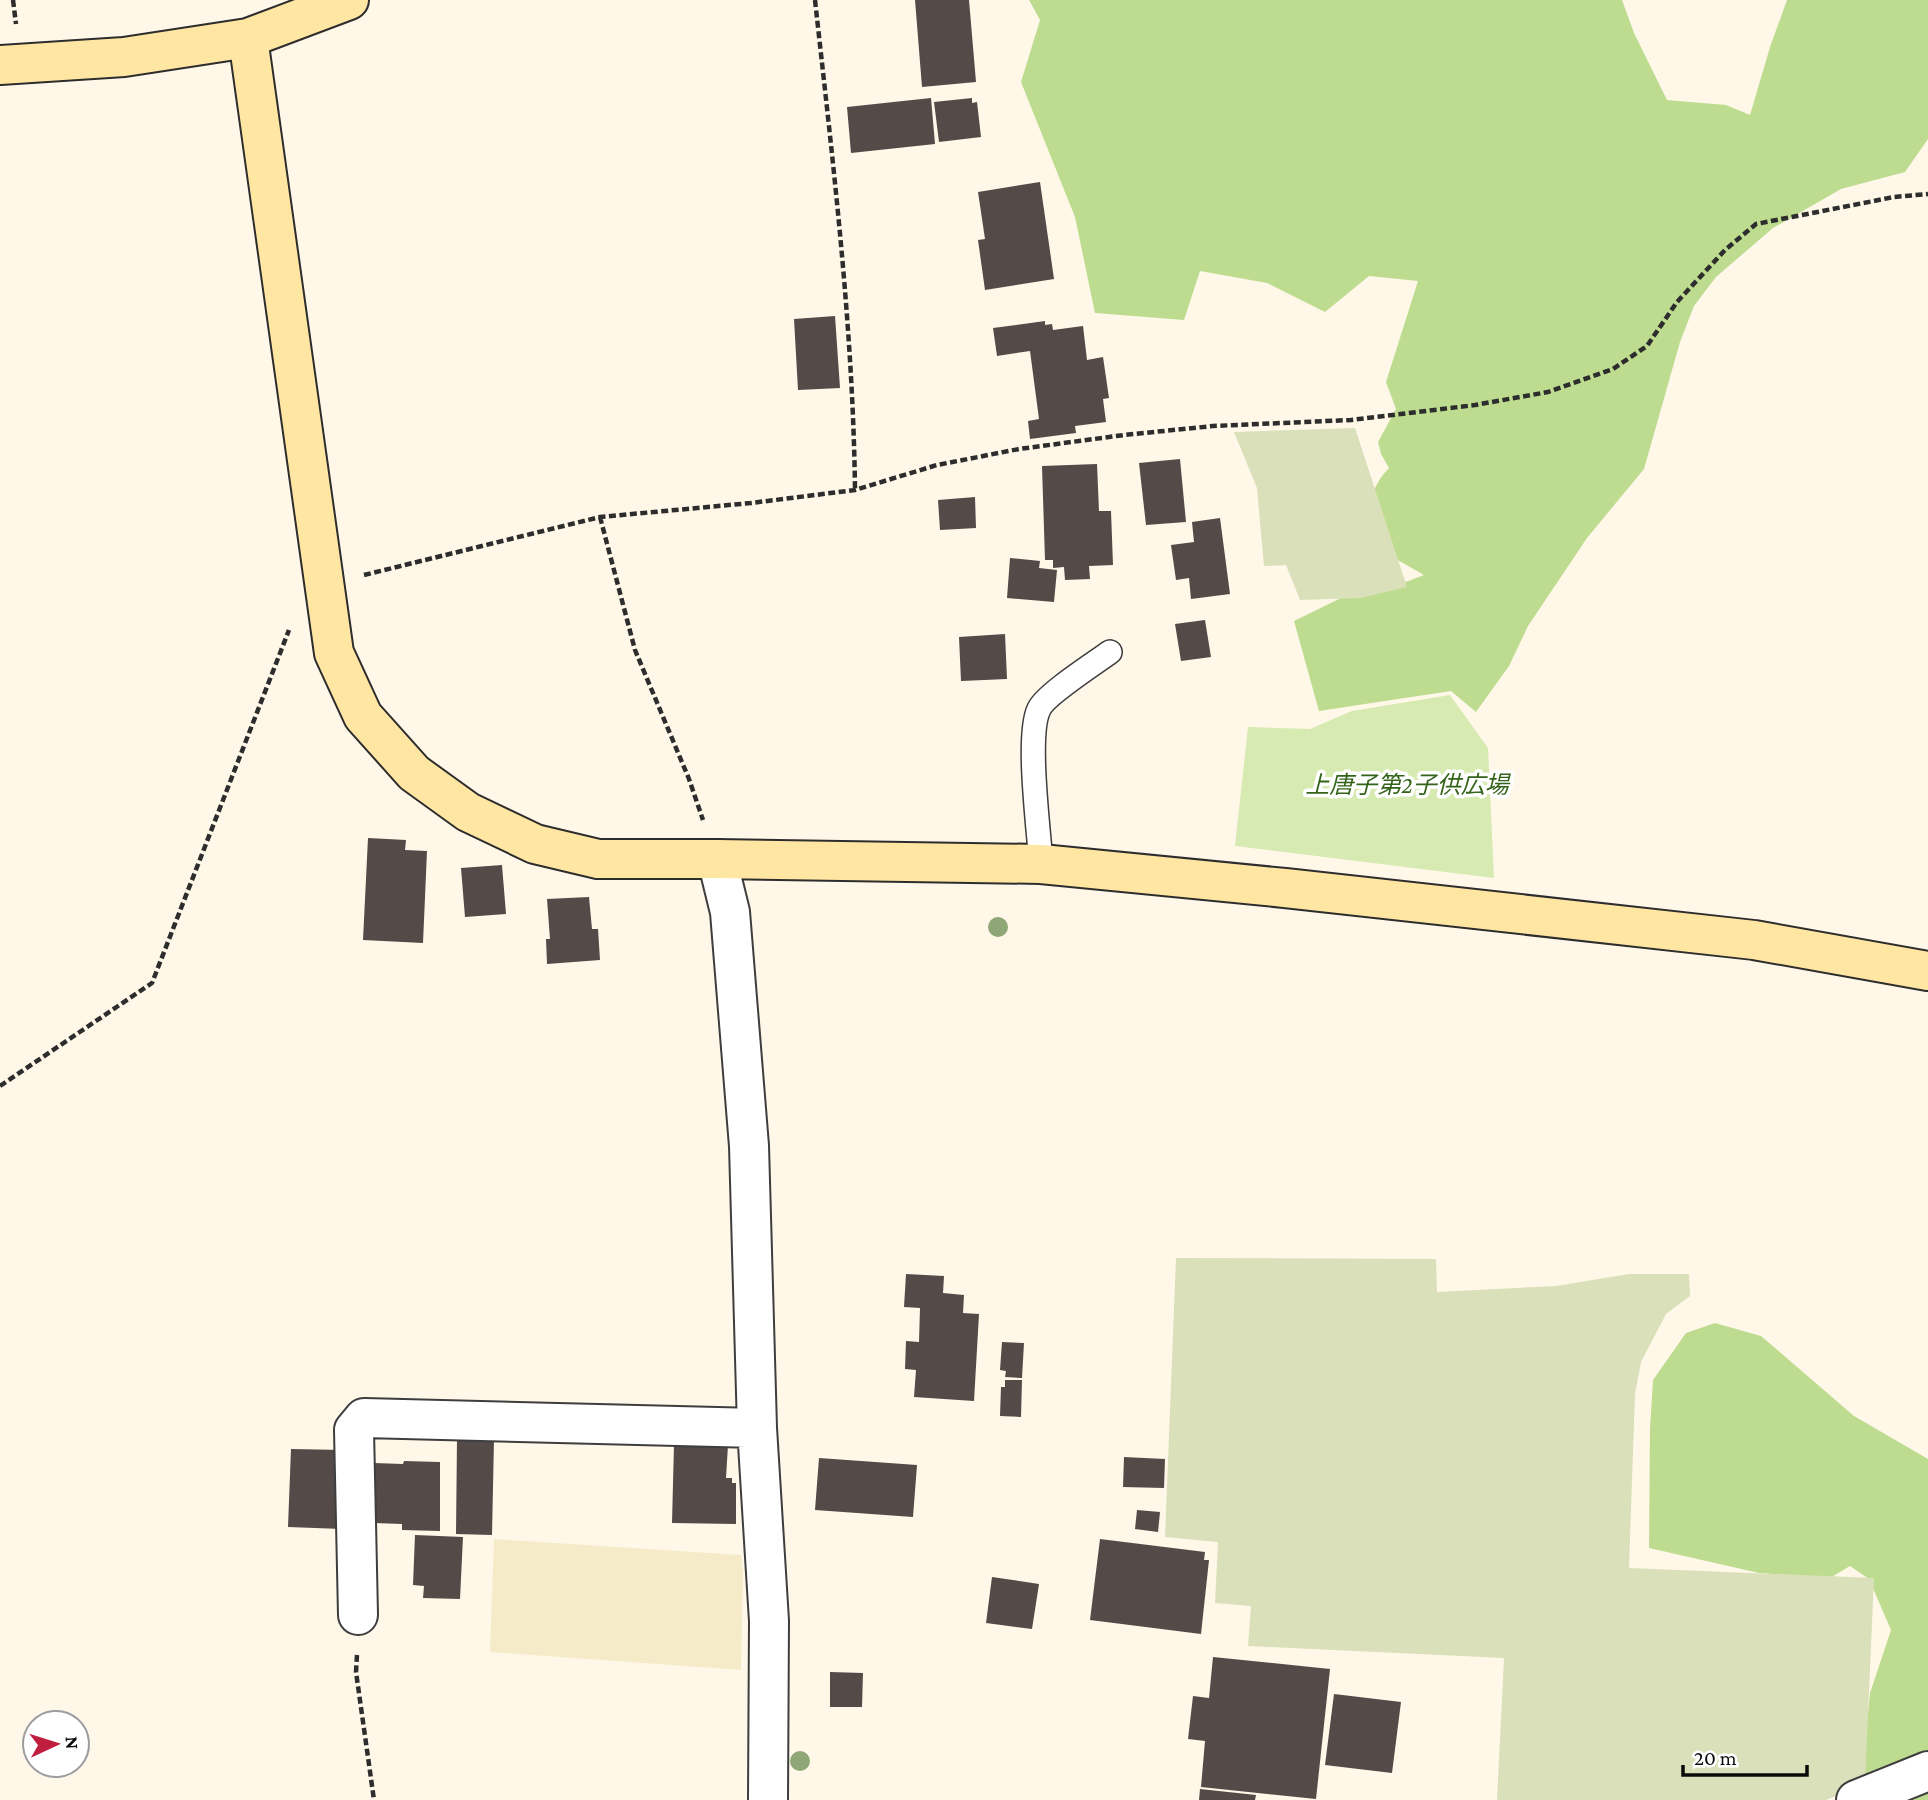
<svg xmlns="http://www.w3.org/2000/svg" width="1928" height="1800" font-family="'Crimson Pro','Noto Sans JP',serif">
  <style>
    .farmland { fill: #f6ebc8 }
    .green { fill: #d7eab1 }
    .forest { fill: #bddc90 }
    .cemetery { fill: #dae0ba }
    .building { fill: #544a47 }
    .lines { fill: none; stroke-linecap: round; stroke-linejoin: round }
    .lane-casing { stroke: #3e3e3e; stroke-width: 26 }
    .street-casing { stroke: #3e3e3e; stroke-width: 42 }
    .secondary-casing { stroke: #2d2d2d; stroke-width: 42 }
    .path { stroke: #2d2d2d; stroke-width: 4.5; stroke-dasharray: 7 3.5; stroke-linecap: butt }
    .lane { stroke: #fff; stroke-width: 23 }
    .street { stroke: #fff; stroke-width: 38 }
    .secondary { stroke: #ffe7a3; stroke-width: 38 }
    .tree { fill: #8fa676 }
    .labels { text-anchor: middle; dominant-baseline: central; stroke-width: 7; stroke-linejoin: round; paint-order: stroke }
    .park-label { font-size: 24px; font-style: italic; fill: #346419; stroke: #fff }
  </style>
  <rect width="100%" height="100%" fill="#fff7e8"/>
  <path class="farmland" d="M494 1539 741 1555 743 1572 741 1670 490 1652Z"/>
  <path class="green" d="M1450 695 1488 748 1494 878 1235 846 1248 727 1310 729 1352 711Z"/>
  <path class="forest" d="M1029 0H1622L1634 33 1667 100 1726 105 1750 115 1770 47 1787 0H1928V139L1905 172 1841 189 1773 228 1716 277 1694 306 1680 342 1644 469 1587 538 1528 626 1509 666 1476 712 1451 691 1319 711 1294 621 1341 598 1390 588 1424 575 1375 547C1373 513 1363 495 1389 468L1381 454 1378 442 1396 409 1386 382 1418 281 1369 276 1325 312 1267 283 1200 271 1184 320 1095 313 1075 217 1021 82 1040 20Z
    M1715 1323 1761 1336 1854 1416 1928 1459V1800H1835L1850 1792 1864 1753 1870 1693 1891 1630 1869 1579 1850 1566 1830 1578 1759 1573 1649 1548 1650 1429 1653 1380 1686 1333Z"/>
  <path class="cemetery" d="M1355 428 1407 587 1361 598 1300 600 1286 565 1264 566 1257 488 1234 432Z
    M1176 1258 1436 1259 1437 1292 1556 1286 1629 1274H1689L1690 1296 1666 1314 1641 1362 1635 1394 1629 1568 1874 1578 1865 1783 1826 1800H1497L1504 1658 1248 1646 1251 1606 1215 1603 1218 1542 1165 1537Z"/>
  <path class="building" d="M915 0H969L976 82 922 87Z
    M931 98 935 144 851 153 847 107Z
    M972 98V103L977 102 981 137 939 142 934 102Z
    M1040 182 1054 279 985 290 978 240 985 239 978 192Z
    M835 316 840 388 798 390 794 319Z
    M1045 321V325L1052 324 1053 330 1083 326 1087 360 1103 357 1109 398 1103 399 1106 422 1075 426 1076 433 1030 439 1028 421 1039 419 1030 351 997 356 993 328Z
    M1180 459 1186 522 1146 525 1139 463Z
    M1097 464 1099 511H1111L1113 565 1089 566 1090 579 1065 580 1064 567 1053 568V560H1045L1042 466Z
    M975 497 976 528 940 530 938 500Z
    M1220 518 1230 594 1191 599 1189 578 1176 580 1171 545 1194 542 1192 522Z
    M1010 558 1040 561 1039 568 1057 570 1054 602 1007 598Z
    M1205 620 1211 657 1181 661 1175 624Z
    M1005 634 1007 679 961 681 959 637Z
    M368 838 406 840 405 850 427 851 423 943 363 940Z
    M502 865 506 914 465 917 461 868Z
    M589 897 592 929H598L600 960 547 964 546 939H550L547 899Z
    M906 1274 944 1276 943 1293 964 1295 963 1313 979 1314 974 1401 914 1397 916 1370 905 1369 906 1341 919 1342 920 1308 904 1307Z
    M1002 1342 1024 1343 1022 1378 1005 1377 1006 1371 1000 1370Z
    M1005 1380H1022L1021 1417 1000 1416 1001 1387H1005Z
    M457 1439H494L492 1535 456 1534Z
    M674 1444 728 1445 726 1478H732V1483H736V1524L672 1523Z
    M291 1449 344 1450 342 1529 288 1527Z
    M1124 1457 1165 1459 1164 1488 1123 1487Z
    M819 1458 917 1465 913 1517 815 1510Z
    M404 1461 440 1462V1531L402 1530V1524L374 1523V1463L403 1464Z
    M1137 1510 1160 1512 1158 1532 1135 1529Z
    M415 1535 463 1537 460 1599 423 1598 424 1586 413 1585Z
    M1100 1539 1205 1552 1204 1560H1209L1201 1634 1090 1620Z
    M992 1577 1039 1584 1032 1629 986 1623Z
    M1213 1657 1330 1669 1316 1799 1201 1787 1205 1741 1188 1739 1193 1696 1209 1698Z
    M830 1672 863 1673 862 1707H830Z
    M1334 1694 1401 1702 1392 1773 1325 1765Z
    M1200 1789 1256 1795 1255 1800H1199Z"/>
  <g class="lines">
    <defs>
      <path id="lane" d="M1041 864C1039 831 1026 735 1039 709 1045 695 1095 663 1110 652"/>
      <path id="street" d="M717 859 730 912 749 1146 757 1428 769 1621 768 1800
        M358 1615 354 1430 364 1418 757 1428
        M1856 1800 1928 1771"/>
      <path id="secondary" d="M248 38 334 653 363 716 414 773 468 812 535 844 598 859H717L1041 864 1285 888 1754 940 1928 971
        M0 65 124 57 248 38 349 0"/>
    </defs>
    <use href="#lane" class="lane-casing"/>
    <use href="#street" class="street-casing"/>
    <use href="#secondary" class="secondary-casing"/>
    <path class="path" d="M13 0 16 24
      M815 0C833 163 853 326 855 490
      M600 517 635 650 689 779 703 820
      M364 575 600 517 751 503 855 490 937 465 1019 449 1124 435 1213 426 1351 420 1475 405 1548 392 1613 369 1647 346 1677 302 1725 250 1756 224 1894 197 1928 194
      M0 1086 152 983 289 630
      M357 1655 356 1672 374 1800"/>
    <use href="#lane" class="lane"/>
    <use href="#street" class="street"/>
    <use href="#secondary" class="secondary"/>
  </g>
  <g class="tree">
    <circle cx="998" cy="927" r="10"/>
    <circle cx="800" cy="1761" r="10"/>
  </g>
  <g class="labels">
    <g class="park-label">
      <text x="1407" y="784">上唐子第2子供広場</text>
    </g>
  </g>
  <g transform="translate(56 1744) rotate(86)"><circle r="33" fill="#ffffff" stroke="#9d9d9d" stroke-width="2"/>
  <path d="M0-5L12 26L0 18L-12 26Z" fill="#bf1e3e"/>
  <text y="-10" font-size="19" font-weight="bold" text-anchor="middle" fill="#0b0b0b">N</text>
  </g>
  <path d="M1683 1765v10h124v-10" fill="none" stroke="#0b0b0b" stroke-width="3.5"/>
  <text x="1694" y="1765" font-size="21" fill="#0b0b0b" stroke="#ffffff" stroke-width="5" paint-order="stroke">20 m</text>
</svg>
